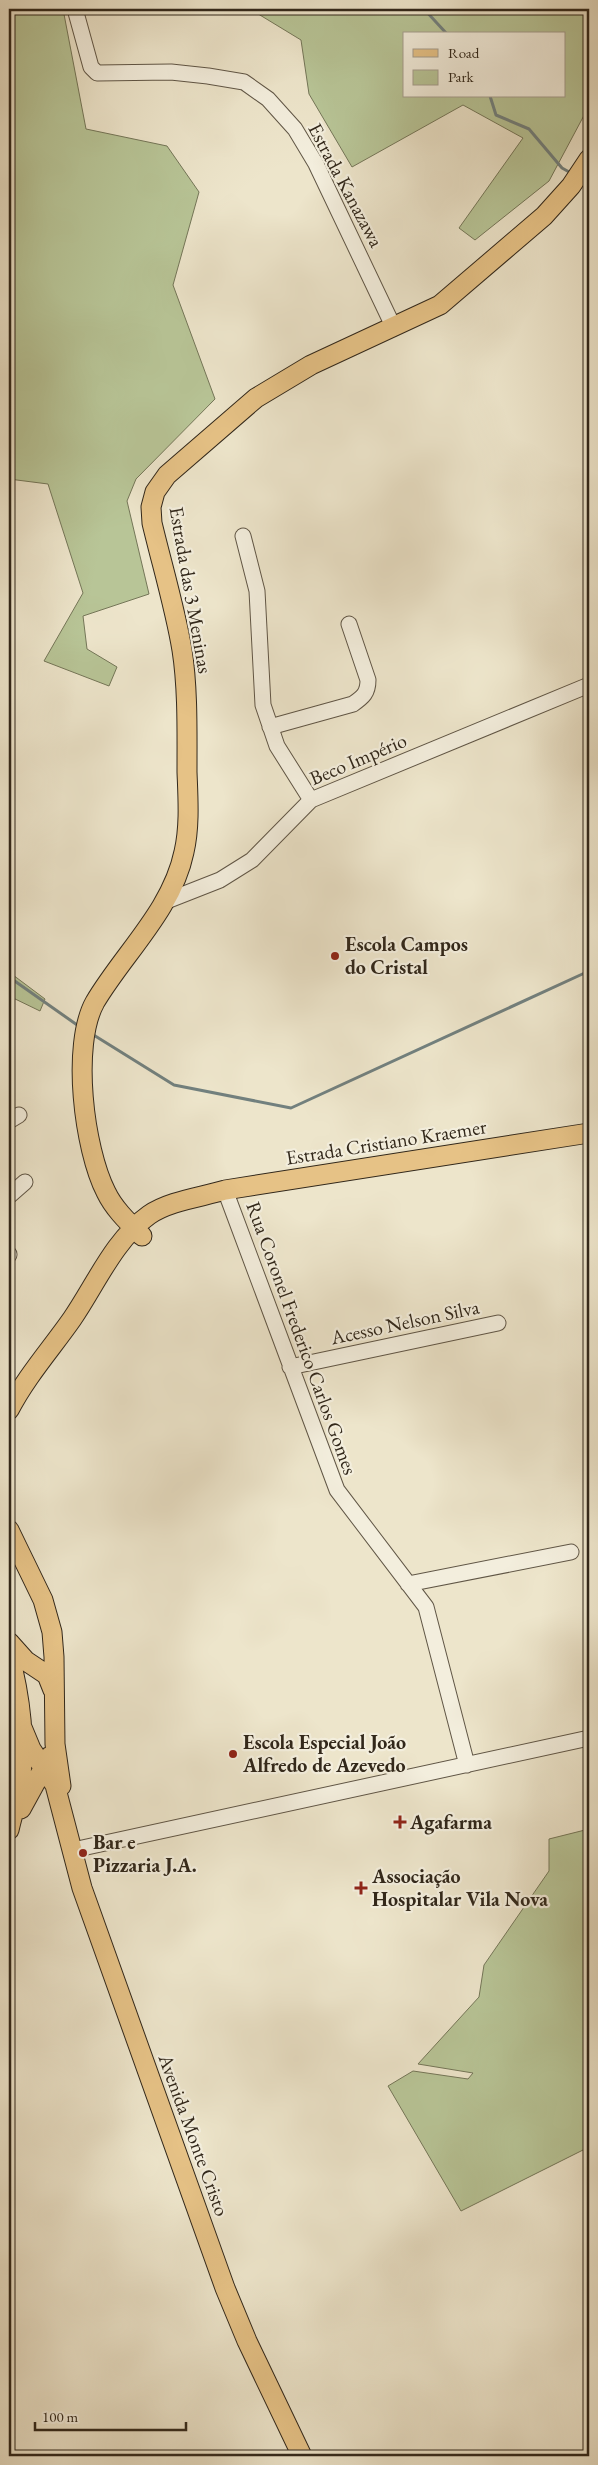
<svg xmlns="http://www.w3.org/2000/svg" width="598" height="2465" font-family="'EB Garamond',serif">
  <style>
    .green { fill: #b8c597; stroke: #747658; fill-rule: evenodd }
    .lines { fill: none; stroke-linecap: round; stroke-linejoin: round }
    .stream { stroke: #72807e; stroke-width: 3 }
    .minor-casing { stroke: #605646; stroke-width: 17 }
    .major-casing { stroke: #31271a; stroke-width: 21 }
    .minor { stroke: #f3eedd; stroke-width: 15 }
    .major { stroke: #e6c286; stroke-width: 19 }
    .poi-dot { fill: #8f2418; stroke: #f3eedd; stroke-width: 2 }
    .labels { text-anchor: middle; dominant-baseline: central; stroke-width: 4.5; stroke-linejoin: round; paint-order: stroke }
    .street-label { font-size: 20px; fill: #31271a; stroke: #f3eedd }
    .poi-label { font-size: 20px; font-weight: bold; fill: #31271a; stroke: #f3eedd; text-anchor: start }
  </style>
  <rect width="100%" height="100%" fill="#ede5cb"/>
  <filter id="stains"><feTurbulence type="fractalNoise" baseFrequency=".004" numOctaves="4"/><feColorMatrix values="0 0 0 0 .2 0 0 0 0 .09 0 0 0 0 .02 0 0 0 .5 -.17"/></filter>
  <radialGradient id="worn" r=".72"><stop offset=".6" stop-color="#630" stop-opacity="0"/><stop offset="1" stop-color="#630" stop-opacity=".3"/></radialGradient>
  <path class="green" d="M9 9H63L86 129 167 146 199 192 173 285 215 399 136 479 127 501 149 594 83 616 87 649 117 667 109 686 44 661 83 593 48 484 9 479Z
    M250 9H589V106L549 181 475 240 459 228 523 138 463 105 352 167 309 94 301 40ZM404 34H564V96H404Z
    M9 972 45 999 40 1011 9 996Z
    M589 1829V2147L461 2211 388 2086 413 2071 468 2079 473 2073 418 2064 479 1997 484 1965 549 1871V1839Z"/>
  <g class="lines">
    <path class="stream" d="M424 9 447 34
      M490 96 496 115 529 129 562 168 571 173
      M9 977 80 1027
      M92 1034 174 1085 291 1108 589 971"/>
    <defs>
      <path id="minor" d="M75 9 91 67 97 73 171 72 208 76 244 82 268 99 295 129 316 164 394 328
        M243 536 257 591 263 705 277 746 311 800
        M270 727 353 704C363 697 368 693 368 680L349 624
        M164 902 220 880 252 860 311 800 589 685
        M9 1121 19 1115
        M225 1190 337 1490 426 1607 467 1765
        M9 1196 25 1182
        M9 1255V1254
        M290 1367 498 1323
        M408 1584 571 1552
        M73 1850 589 1738"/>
      <path id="major" d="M142 1236C129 1223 114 1209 106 1192 84 1149 71 1045 95 1002 124 953 172 910 184 852 190 826 188 798 187 772 187 733 188 688 182 650 175 608 162 565 152 523L151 507 155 492 167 475 256 398 311 365 440 305 544 216 571 186 589 159
        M9 1410C26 1377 51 1349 72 1319 96 1284 114 1240 149 1215 169 1201 202 1197 225 1190L589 1133
        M9 1530 43 1600 52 1632 54 1657 55 1744 61 1786
        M9 1642 26 1661 47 1675 53 1690
        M9 1654C20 1694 27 1747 19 1788 17 1802 12 1816 9 1830
        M21 1725 31 1749 55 1785 82 1888 225 2288 247 2341 302 2456
        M21 1809 50 1756"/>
    </defs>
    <use href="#minor" class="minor-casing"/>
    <use href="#major" class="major-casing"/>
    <use href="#minor" class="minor"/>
    <use href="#major" class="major"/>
  </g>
  <g class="poi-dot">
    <circle cx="335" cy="956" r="5"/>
    <circle cx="233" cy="1754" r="5"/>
    <path d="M397.5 1814.5h5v5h5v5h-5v5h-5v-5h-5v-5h5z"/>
    <circle cx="83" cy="1853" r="5"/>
    <path d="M358.5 1880.5h5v5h5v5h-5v5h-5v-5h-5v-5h5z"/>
  </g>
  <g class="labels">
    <g class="street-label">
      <text transform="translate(346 185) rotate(62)">Estrada Kanazawa</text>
      <text transform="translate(191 590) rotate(80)">Estrada das 3 Meninas</text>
      <text transform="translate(358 759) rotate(-23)">Beco Império</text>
      <text transform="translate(386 1142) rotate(-9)">Estrada Cristiano Kraemer</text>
      <text transform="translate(405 1322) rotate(-12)">Acesso Nelson Silva</text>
      <text transform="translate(302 1338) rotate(70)">Rua Coronel Frederico Carlos Gomes</text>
      <text transform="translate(194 2135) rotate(70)">Avenida Monte Cristo</text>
    </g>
    <g class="poi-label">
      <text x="345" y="944">Escola Campos<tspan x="345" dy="23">do Cristal</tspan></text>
      <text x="243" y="1742">Escola Especial João<tspan x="243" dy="23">Alfredo de Azevedo</tspan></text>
      <text x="410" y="1822">Agafarma</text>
      <text x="93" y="1842">Bar e<tspan x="93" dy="23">Pizzaria J.A.</tspan></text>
      <text x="372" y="1876">Associação<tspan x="372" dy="23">Hospitalar Vila Nova</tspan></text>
    </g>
  </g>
  <rect width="598" height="2465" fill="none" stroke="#ede5cb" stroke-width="30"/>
  <rect x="10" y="10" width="578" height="2445" fill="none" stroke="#31271a" stroke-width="2.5"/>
  <rect x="15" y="15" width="568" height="2435" fill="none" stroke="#31271a"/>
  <rect x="403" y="32" width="162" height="65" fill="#f3eedd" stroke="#a59e8f"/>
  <rect x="413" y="49" width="25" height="8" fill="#e6c286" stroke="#a59e8f"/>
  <text x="448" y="58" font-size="15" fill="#31271a">Road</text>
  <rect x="413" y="70" width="25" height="15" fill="#b8c597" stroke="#a59e8f"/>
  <text x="448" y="82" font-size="15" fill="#31271a">Park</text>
  <path d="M35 2422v8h151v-8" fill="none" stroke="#31271a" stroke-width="2.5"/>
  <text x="42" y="2422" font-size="15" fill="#31271a" stroke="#f3eedd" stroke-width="4" paint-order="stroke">100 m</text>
  <rect width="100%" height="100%" filter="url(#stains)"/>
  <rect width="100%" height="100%" fill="url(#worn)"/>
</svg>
